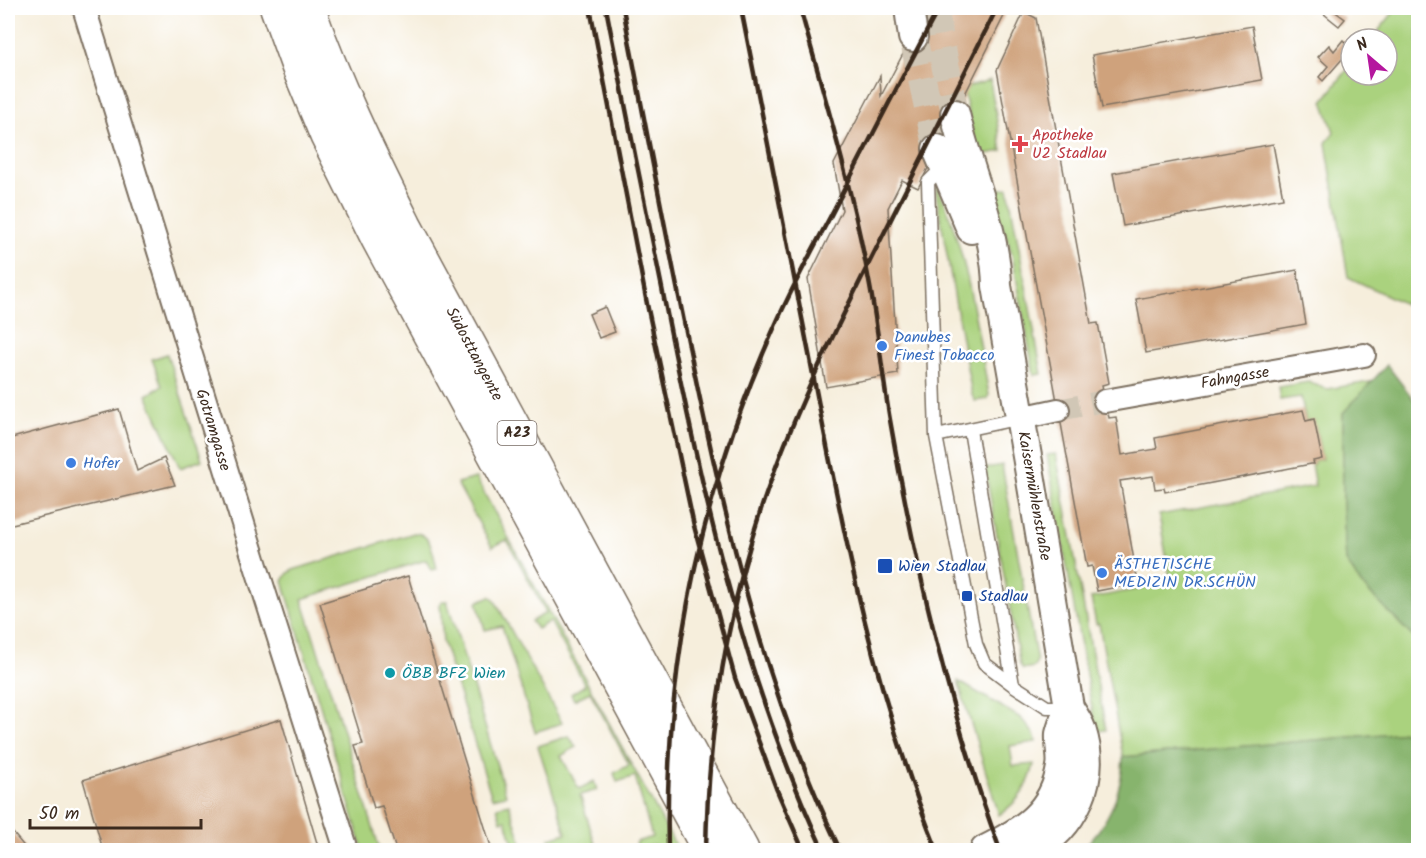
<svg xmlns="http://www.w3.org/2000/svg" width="1426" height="858" font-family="Kalam,sans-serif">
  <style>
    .green { fill: #aad27e; stroke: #727e4e; stroke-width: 1.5 }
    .forest { fill: #87b46d; stroke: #616f46; stroke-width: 1.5 }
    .building { fill: #cfa27b }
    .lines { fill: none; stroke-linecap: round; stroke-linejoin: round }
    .minor-tunnel { stroke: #d1c7b6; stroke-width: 22; stroke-dasharray: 22 11; stroke-linecap: butt }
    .tertiary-tunnel { stroke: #d1c7b6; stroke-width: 28; stroke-dasharray: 28 14; stroke-linecap: butt }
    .service-casing { stroke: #7c6f60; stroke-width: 15 }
    .minor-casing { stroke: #7c6f60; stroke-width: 26 }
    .tertiary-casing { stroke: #7c6f60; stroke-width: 32 }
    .motorway-casing { stroke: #7c6f60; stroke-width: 36 }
    .service { stroke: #fff; stroke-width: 12 }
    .minor { stroke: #fff; stroke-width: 22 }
    .tertiary { stroke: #fff; stroke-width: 28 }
    .motorway { stroke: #fff; stroke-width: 33 }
    .rail { stroke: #3b2a1e; stroke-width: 4.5 }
    .health-dot { fill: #e0444e; stroke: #fff; stroke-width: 2 }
    .shop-dot { fill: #3f7fe0; stroke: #fff; stroke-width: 2 }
    .transit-dot { fill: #1a4fb4; stroke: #fff; stroke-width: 2 }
    .culture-dot { fill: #0f9aa8; stroke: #fff; stroke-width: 2 }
    .labels { text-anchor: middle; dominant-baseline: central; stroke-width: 5; stroke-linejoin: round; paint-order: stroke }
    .shield { fill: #fff; stroke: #766a62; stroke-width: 1.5 }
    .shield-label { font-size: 15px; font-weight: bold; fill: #3b2a1e }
    .health-label { font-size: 16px; fill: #be3a42; stroke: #fff; text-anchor: start }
    .shop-label { font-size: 16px; fill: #366cbe; stroke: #fff; text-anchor: start }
    .street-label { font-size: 16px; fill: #3b2a1e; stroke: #fff }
    .transit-label { font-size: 16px; fill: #164399; stroke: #fff; text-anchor: start }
    .culture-label { font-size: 16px; fill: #0d838f; stroke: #fff; text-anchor: start }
  </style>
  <rect width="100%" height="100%" fill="#fff"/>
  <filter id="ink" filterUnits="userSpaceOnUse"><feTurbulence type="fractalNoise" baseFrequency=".0167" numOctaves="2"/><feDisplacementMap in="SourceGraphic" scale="12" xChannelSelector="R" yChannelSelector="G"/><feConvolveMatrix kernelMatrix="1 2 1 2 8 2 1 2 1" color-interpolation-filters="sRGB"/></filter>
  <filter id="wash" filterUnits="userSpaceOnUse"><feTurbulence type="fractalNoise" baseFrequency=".008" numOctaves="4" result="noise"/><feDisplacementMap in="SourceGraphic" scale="24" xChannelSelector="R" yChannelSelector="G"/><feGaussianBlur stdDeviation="1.35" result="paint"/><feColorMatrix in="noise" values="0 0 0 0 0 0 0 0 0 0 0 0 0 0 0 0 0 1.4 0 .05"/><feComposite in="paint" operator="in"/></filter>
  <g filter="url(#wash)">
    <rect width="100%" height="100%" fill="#f6eedc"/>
    <path class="green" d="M1397 8H1418V294L1411 307 1348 277 1326 143 1334 132 1323 101 1351 65V75H1387V39H1372Z
      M990 80 1002 151 982 155 976 150 964 93 968 87Z
      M937 184C967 251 976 323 989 395L987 399 975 401 972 395 936 193Z
      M1008 188 1042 374 1034 375 1012 254 992 196 996 190Z
      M167 354 202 460 180 468 147 395 162 386 152 359Z
      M1375 381 1343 413V505L1346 561 1361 584 1418 642V731L1123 757 1099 624H1096L1091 598 1171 583 1159 515 1315 486 1311 464H1314L1313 461 1322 459 1314 420 1306 421 1301 397 1280 400 1278 387 1308 382 1327 389Z
      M1056 454 1106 730 1096 731 1047 455Z
      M1002 465 1037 662 1034 667 1023 669 1020 665 985 468Z
      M476 478 678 850H656L654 845 638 850 636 842 652 837 635 776 617 782 614 773 629 765 590 692 574 700 571 694 585 685 550 621 537 629 531 621 546 613 507 540 492 547 457 483Z
      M414 533C432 533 433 554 437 569L431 570 426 560 302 599 380 850H363L283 581 288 573 293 570Z
      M490 596 494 599 562 723 535 732 502 626 485 630 477 602Z
      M443 601H447L506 795 492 798 443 642 440 604Z
      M958 681 1021 718 1034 734 1036 742 1010 746 1013 766 1034 764C1029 787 1018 802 999 815Z
      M569 736 576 747 561 756 579 789 594 781 597 790 580 795 597 850H571L569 846 553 850 550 838 566 833 538 746Z
      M509 804 524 850H515L506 820 501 821 497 807Z"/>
    <path class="forest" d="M1387 365 1418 405V642L1361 584 1346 561 1343 505V413Z
      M1418 731V850H1081C1108 825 1122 794 1123 757Z"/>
    <g id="blocks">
      <path class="building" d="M927 8H1008L918 188 902 180 888 208 898 374 826 387 808 279 842 210 834 164 880 76 881 96Z
        M1330 8 1345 19 1339 26 1324 14Z
        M1024 12 1036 18 1091 324 1098 323 1109 383 1102 385 1109 418 1116 417 1122 455 1157 449 1155 438 1303 410 1306 421 1314 419 1322 459 1313 461 1314 464H1311L1165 492 1164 488 1155 489 1153 476 1120 481 1138 583 1097 591 1092 566 1087 567 997 70Z
        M1252 26 1262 80 1102 108 1092 55Z
        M1343 40 1351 49 1323 81 1319 77 1328 66 1318 57 1329 45 1334 51Z
        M1273 144 1283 198 1123 226 1113 173Z
        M1297 270 1306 324 1146 353 1136 299Z
        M605 307 615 332 599 338 589 314Z
        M119 409 137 471 164 458 175 485 8 525V439Z
        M408 576 492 850H396L382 806 374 808 355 746 363 744 320 603Z
        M281 719 319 850H103L83 780Z
        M8 827 27 850H8Z"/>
    </g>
  </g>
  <g filter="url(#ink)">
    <use href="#blocks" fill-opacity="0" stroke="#7c6f60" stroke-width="1.5"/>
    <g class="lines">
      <path class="minor-tunnel" d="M1058 410 1105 401"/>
      <path class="tertiary-tunnel" d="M934 8 955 114
        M913 37 937 149"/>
      <defs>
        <path id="service" d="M944 166 928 182 936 436 976 644 984 663 1013 685 1047 707H1069
          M970 430 1013 685
          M936 436 1021 418"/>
        <path id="minor" d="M84 8 257 569 346 850
          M1105 401 1364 355
          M1021 418 1058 410"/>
        <path id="tertiary" d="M909 8 913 37
          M955 114C968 170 996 229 997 286L1028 462 1069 707C1073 715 1080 723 1082 732 1097 779 1074 828 1032 850
          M937 149 971 229
          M985 850C1022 831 1054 813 1061 767 1063 757 1059 745 1060 734 1062 726 1066 716 1069 707"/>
        <path id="motorway" d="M277 8 298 66 327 136 378 239 709 850
          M308 8C335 84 369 154 405 226L742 850"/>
      </defs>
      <use href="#service" class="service-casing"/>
      <use href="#minor" class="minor-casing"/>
      <use href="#tertiary" class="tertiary-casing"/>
      <use href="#motorway" class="motorway-casing"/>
      <use href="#service" class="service"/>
      <use href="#minor" class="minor"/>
      <use href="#tertiary" class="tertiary"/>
      <use href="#motorway" class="motorway"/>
      <path class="rail" d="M590 8 648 309 694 526 735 678 776 788 803 850
        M606 8C624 101 643 195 662 288 699 480 740 672 823 850
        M623 8C644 119 665 230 688 341 723 515 764 689 840 850
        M741 8C764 125 788 242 810 359 842 526 873 692 937 850
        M800 8C825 98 852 188 869 281 878 327 882 374 890 420 915 566 949 711 1000 850
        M668 850C664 668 700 493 775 326 791 289 811 253 830 217 866 147 902 77 939 8
        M706 850C708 733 726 615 763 503 791 420 830 341 869 263 912 178 954 93 997 8"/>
    </g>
  </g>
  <path class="health-dot" d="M1017 135h6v6h6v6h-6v6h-6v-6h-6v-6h6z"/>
  <g class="shop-dot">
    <circle cx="882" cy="346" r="6"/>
    <circle cx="71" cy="463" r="6"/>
    <circle cx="1102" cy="573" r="6"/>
  </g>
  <g class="transit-dot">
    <rect x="877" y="558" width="16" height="16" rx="3"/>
    <rect x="961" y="590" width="12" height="12" rx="3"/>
  </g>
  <circle class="culture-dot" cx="390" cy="673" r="6"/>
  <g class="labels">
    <rect class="shield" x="497.5" y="421" width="39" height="24" rx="4.5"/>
    <g class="shield-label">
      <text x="517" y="433">A23</text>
    </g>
    <g class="health-label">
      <text x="1032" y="135">Apotheke<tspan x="1032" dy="18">U2 Stadlau</tspan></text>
    </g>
    <g class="shop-label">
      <text x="894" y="337">Danubes<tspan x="894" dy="18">Finest Tobacco</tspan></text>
      <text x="83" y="463">Hofer</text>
      <text x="1114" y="564">ÄSTHETISCHE<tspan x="1114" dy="18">MEDIZIN DR.SCHÜN</tspan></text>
    </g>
    <g class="street-label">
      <text transform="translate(474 354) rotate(62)">Südosttangente</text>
      <text transform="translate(1235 378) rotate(-10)">Fahngasse</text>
      <text transform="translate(213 430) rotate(73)">Gotramgasse</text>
      <text transform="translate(1034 496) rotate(80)">Kaisermühlenstraße</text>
    </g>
    <g class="transit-label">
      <text x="898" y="566">Wien Stadlau</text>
      <text x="979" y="596">Stadlau</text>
    </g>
    <g class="culture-label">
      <text x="402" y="673">ÖBB BFZ Wien</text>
    </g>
  </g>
  <rect width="1426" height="858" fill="none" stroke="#fff" stroke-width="30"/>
  <g transform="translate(1369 57) rotate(331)"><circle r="28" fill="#ffffff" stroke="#b1aaa5" stroke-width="1.5"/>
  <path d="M0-4.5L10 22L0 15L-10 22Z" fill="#b5179e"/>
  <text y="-9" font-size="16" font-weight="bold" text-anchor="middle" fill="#3b2a1e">N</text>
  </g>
  <path d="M30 819v9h171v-9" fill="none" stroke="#3b2a1e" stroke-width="3"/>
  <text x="39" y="819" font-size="18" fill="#3b2a1e" stroke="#ffffff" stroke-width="4.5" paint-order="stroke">50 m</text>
</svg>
